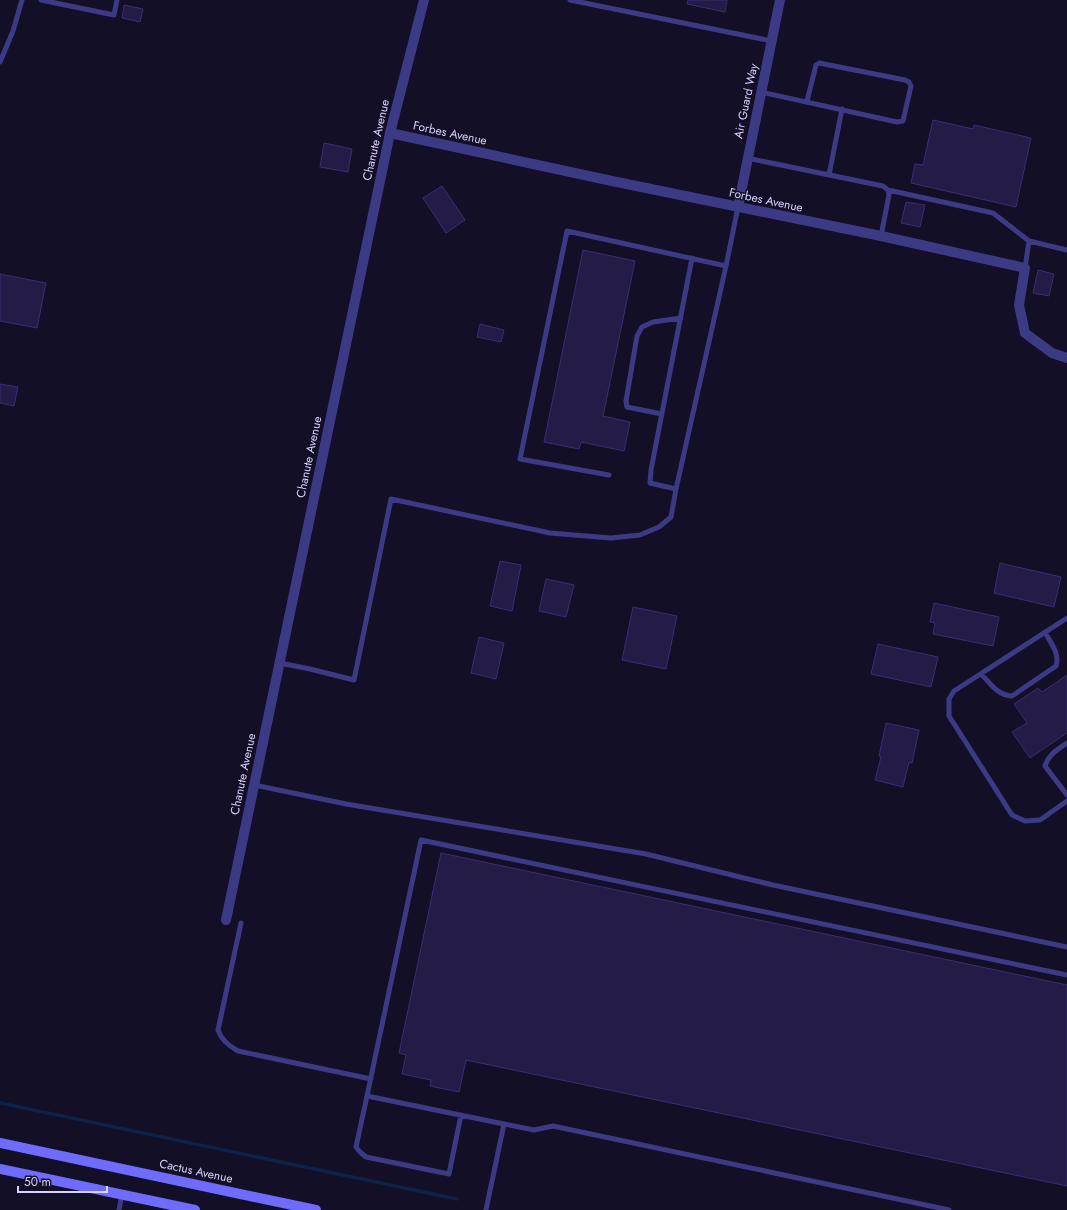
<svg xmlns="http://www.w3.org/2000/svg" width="1067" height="1210" font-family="Jost,sans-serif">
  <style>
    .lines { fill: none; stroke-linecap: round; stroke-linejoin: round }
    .stream { stroke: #0c2248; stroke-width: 3.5 }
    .building { fill: #241b47; stroke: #3b2d73 }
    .lane { stroke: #3d3a85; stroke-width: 5 }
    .street { stroke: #3d3a85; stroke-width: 10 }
    .secondary { stroke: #6f6bff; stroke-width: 10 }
    .labels { text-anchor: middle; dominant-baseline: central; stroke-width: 3; stroke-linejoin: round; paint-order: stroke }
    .street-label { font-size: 12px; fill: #d9d4ff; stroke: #130f26 }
  </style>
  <rect width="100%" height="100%" fill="#130f26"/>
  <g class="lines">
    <path class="stream" d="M0 1103 457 1199"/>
  </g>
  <path class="building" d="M688 0H727L725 12 687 4Z
    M124 5 143 9 140 22 122 18Z
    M933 120 973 129 974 125 1031 138 1016 207 911 183 915 164 923 165Z
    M324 143 352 149 348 172 320 167Z
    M442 186 465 220 446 233 423 198Z
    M906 202 925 205 920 227 901 223Z
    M583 250 635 261 603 416 630 422 624 451 581 442 579 449 544 442Z
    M1038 270 1054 274 1049 296 1033 293Z
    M0 274 46 283 37 328 0 321Z
    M480 324 504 330 501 342 477 337Z
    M0 384 18 387 14 406 0 403Z
    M500 561 521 565 512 611 490 606Z
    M1000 563 1061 577 1054 607 994 593Z
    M546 579 574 585 566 617 539 611Z
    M934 603 999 617 993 646 933 634 935 623 930 622Z
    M633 607 677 616 666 669 622 660Z
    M479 637 504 643 496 679 471 673Z
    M878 644 938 657 931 687 871 674Z
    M1067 675V733L1030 758 1012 732 1027 723 1014 704 1038 688 1042 692Z
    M886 723 919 730 912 763 909 762 903 787 875 780 881 757 879 756Z
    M441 853 1067 985V1186L466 1060 459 1092 430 1086 431 1080 402 1074 406 1055 399 1053Z"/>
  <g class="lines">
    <path class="lane" d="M41 0 114 15 117 0
      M570 0 772 41
      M0 62 13 31 22 0
      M761 92 897 122 903 121 911 86 909 82 905 80 819 63 816 65 807 101
      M747 158 883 186 888 190 889 195 881 236
      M829 175 842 109
      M888 190 993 213 1029 241 1067 250
      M692 258 651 470 650 483 676 489 726 266
      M1025 268 1029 241
      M662 414 627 407 626 401 637 336 642 327 653 322 681 318
      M609 475 520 459 567 231 726 266 738 207
      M1067 618 954 691 949 699V716L1012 815 1025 821 1040 820 1067 801
      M280 663 310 669 354 680 391 499 550 533 611 538 640 535 659 527 671 517 676 489
      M981 674C991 684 997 695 1012 696L1056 666C1060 653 1051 644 1045 632
      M1067 743C1057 750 1049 754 1045 766L1067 795
      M254 785 346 804 646 854 773 885 1067 947
      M241 923 218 1030C221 1039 229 1046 238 1051L371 1079
      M367 1096 356 1147 360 1152 366 1157 449 1174 461 1115
      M504 1124 534 1130 553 1126 949 1210
      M119 1210 122 1194
      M486 1210 504 1124 367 1096 421 840 1067 975"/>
    <path class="street" d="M390 133 612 181 881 236 1025 268 1019 305 1025 333 1052 353 1067 358
      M738 207 780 0
      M226 920 390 133 424 0"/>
    <path class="secondary" d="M0 1143 316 1210
      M0 1169 195 1210"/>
  </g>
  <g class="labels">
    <g class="street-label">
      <text transform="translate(746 101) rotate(-78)">Air Guard Way</text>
      <text transform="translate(450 133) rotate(12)">Forbes Avenue</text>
      <text transform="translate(376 140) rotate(-77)">Chanute Avenue</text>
      <text transform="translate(766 200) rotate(12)">Forbes Avenue</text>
      <text transform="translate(309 457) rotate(-78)">Chanute Avenue</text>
      <text transform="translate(243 774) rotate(-78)">Chanute Avenue</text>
      <text transform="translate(196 1171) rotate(12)">Cactus Avenue</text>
    </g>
  </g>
  <path d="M18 1186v6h89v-6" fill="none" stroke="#d9d4ff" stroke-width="2"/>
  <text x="24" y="1186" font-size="12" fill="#d9d4ff" stroke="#130f26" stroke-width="3" paint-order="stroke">50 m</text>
</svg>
